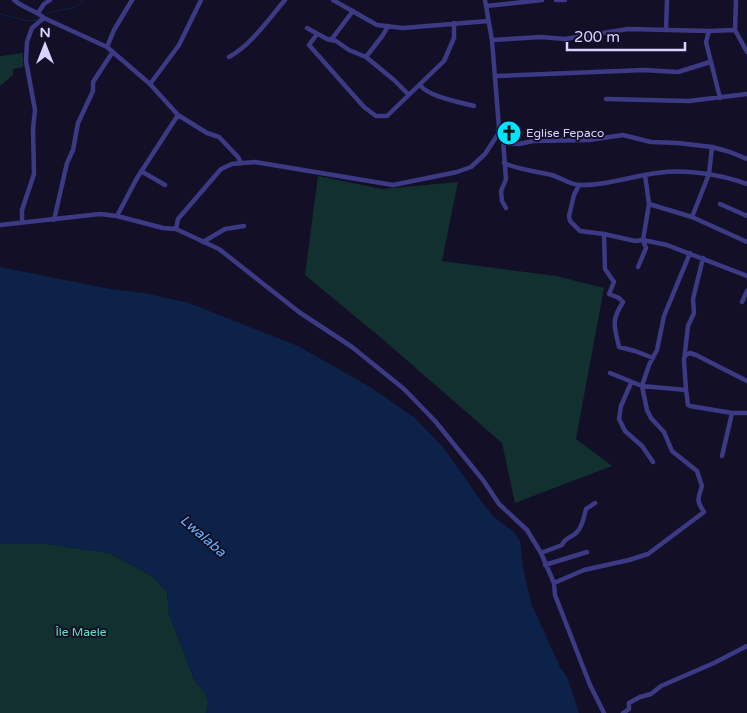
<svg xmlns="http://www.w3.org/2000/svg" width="747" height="713" font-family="'Varela Round',sans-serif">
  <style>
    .green { fill: #12302f }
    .water { fill: #0c2248 }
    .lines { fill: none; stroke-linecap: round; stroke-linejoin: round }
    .stream { stroke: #0c2248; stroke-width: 1 }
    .street { stroke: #3d3a85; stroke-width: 4.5 }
    .labels { text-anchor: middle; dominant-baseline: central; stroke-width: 4; stroke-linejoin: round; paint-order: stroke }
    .poi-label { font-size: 12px; fill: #d9d4ff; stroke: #130f26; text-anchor: start }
    .park-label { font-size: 12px; fill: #5fe0c0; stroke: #130f26 }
    .water-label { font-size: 14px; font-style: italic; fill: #62b6ff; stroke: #130f26 }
  </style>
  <rect width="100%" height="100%" fill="#130f26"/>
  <path class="green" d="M23 53V67L13 69V75L0 86V56Z
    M318 176 382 189 458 182 442 261 556 276 604 288 576 439 612 466 515 503 502 443 380 337 305 275Z
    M0 544H47L109 553 145 572 156 580 167 592 169 614 193 677C200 691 213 694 206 713H0Z"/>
  <path class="water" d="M0 267 110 289 144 293 189 303 298 346 370 387 415 418 444 448 481 501 494 517 515 533 520 541 523 568 531 603 560 667 567 677 579 713H206C213 694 200 691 193 677L169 614 167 592 156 580 145 572 109 553 47 544H0Z"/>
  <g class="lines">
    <path class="stream" d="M0 14 29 21 37 20 41 17
      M44 15C57 8 77 12 83 0"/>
    <path class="street" d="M14 0C23 8 35 10 44 18L107 47 150 84 178 115 207 133 219 137 238 157 241 163
      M333 0 377 25 403 28 488 21
      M556 0H565
      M736 0 735 30 747 52
      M486 6 542 0
      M38 13 44 4 50 0
      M307 28 327 39 336 41 349 50 366 57 394 80 409 95
      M666 30 667 0
      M709 31 706 42 720 98
      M317 34 309 45 364 107 376 116H387L444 61 454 38V23
      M331 40 353 11
      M492 40 541 37 565 39 628 29 709 31 735 30
      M107 47 114 30 132 0
      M229 57C251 45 268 20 285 0
      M366 57 383 35 388 26
      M495 76 644 70 678 72 710 62
      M150 84 179 45 201 0
      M420 85C429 97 459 102 474 106
      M606 99 689 101 747 94
      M498 134 506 143 519 144 533 141 589 140 623 135 651 142 678 143 712 147 730 152 747 159
      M503 140 506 179 501 191 502 201 506 208
      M504 163C519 170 536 171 552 175 561 178 571 185 581 185 606 186 632 176 657 173 686 169 719 174 747 184
      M141 171 165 185
      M579 185 574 195 569 216 570 221 580 231 604 234 635 241 643 240 667 245 747 276
      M649 204 692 217 747 242
      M720 204 747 216
      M117 216 137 178 178 115
      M692 217 709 174 712 147
      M54 220 67 163 73 150 78 123 93 91V82L112 53
      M22 222V210L34 174 33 129 35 110 26 61 27 42 32 28 44 18
      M0 225 100 214 117 216 163 228 176 229 219 249 299 312 352 347 404 389 435 421 483 480 499 504 527 530 541 553 554 583 555 595 590 685 604 713
      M176 229 178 219 221 169 232 164 255 162 393 185 457 172 471 167 485 154 498 134 499 128 492 40 485 0
      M604 234 605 269 614 282 609 294 619 298 623 302C611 321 614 325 619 347L635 351 653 358
      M203 242 225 229 244 226
      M638 267 646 248 643 240 649 204 645 175
      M742 302 747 291
      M686 355 690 353 696 355 747 381
      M610 373 642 386 686 390 688 405 690 406 732 413H747
      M631 383 621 406 619 419 625 431 642 446 653 462
      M686 390 684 361 688 326 694 313 693 299 703 258
      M722 456 732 413
      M541 553 562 545C565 537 572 538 577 532 583 526 584 516 586 509L595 503
      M545 565 587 552
      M554 583 584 570 629 560 648 554 704 512C696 500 698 499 702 486L697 471 672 451 664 432 651 418 647 410 642 386 649 365 657 350 664 316 690 253
      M623 713 629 709V703L640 697 651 694 661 686 714 663 747 646"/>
  </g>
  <defs>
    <symbol id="church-disc" viewBox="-11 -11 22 22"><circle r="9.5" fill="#00e5ff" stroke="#130f26"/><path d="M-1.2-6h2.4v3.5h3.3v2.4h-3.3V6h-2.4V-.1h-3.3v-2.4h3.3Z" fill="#111"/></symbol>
  </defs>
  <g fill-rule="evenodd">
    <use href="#church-disc" x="495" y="119" width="28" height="28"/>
  </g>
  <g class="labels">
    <g class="poi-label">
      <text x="526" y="133">Eglise Fepaco</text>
    </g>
    <g class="park-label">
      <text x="81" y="632">Île Maele</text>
    </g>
    <g class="water-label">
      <text transform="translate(203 536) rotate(41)">Lwalaba</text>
    </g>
  </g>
  <g transform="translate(45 45)" stroke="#130f26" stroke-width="4" paint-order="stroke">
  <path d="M0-4L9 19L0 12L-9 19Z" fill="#d9d4ff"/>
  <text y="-8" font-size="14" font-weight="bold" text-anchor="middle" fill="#d9d4ff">N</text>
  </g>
  <path d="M567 42v8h118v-8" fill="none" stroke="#d9d4ff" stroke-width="2.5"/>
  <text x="574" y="42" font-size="15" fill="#d9d4ff" stroke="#130f26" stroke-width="4" paint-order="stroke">200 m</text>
</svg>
